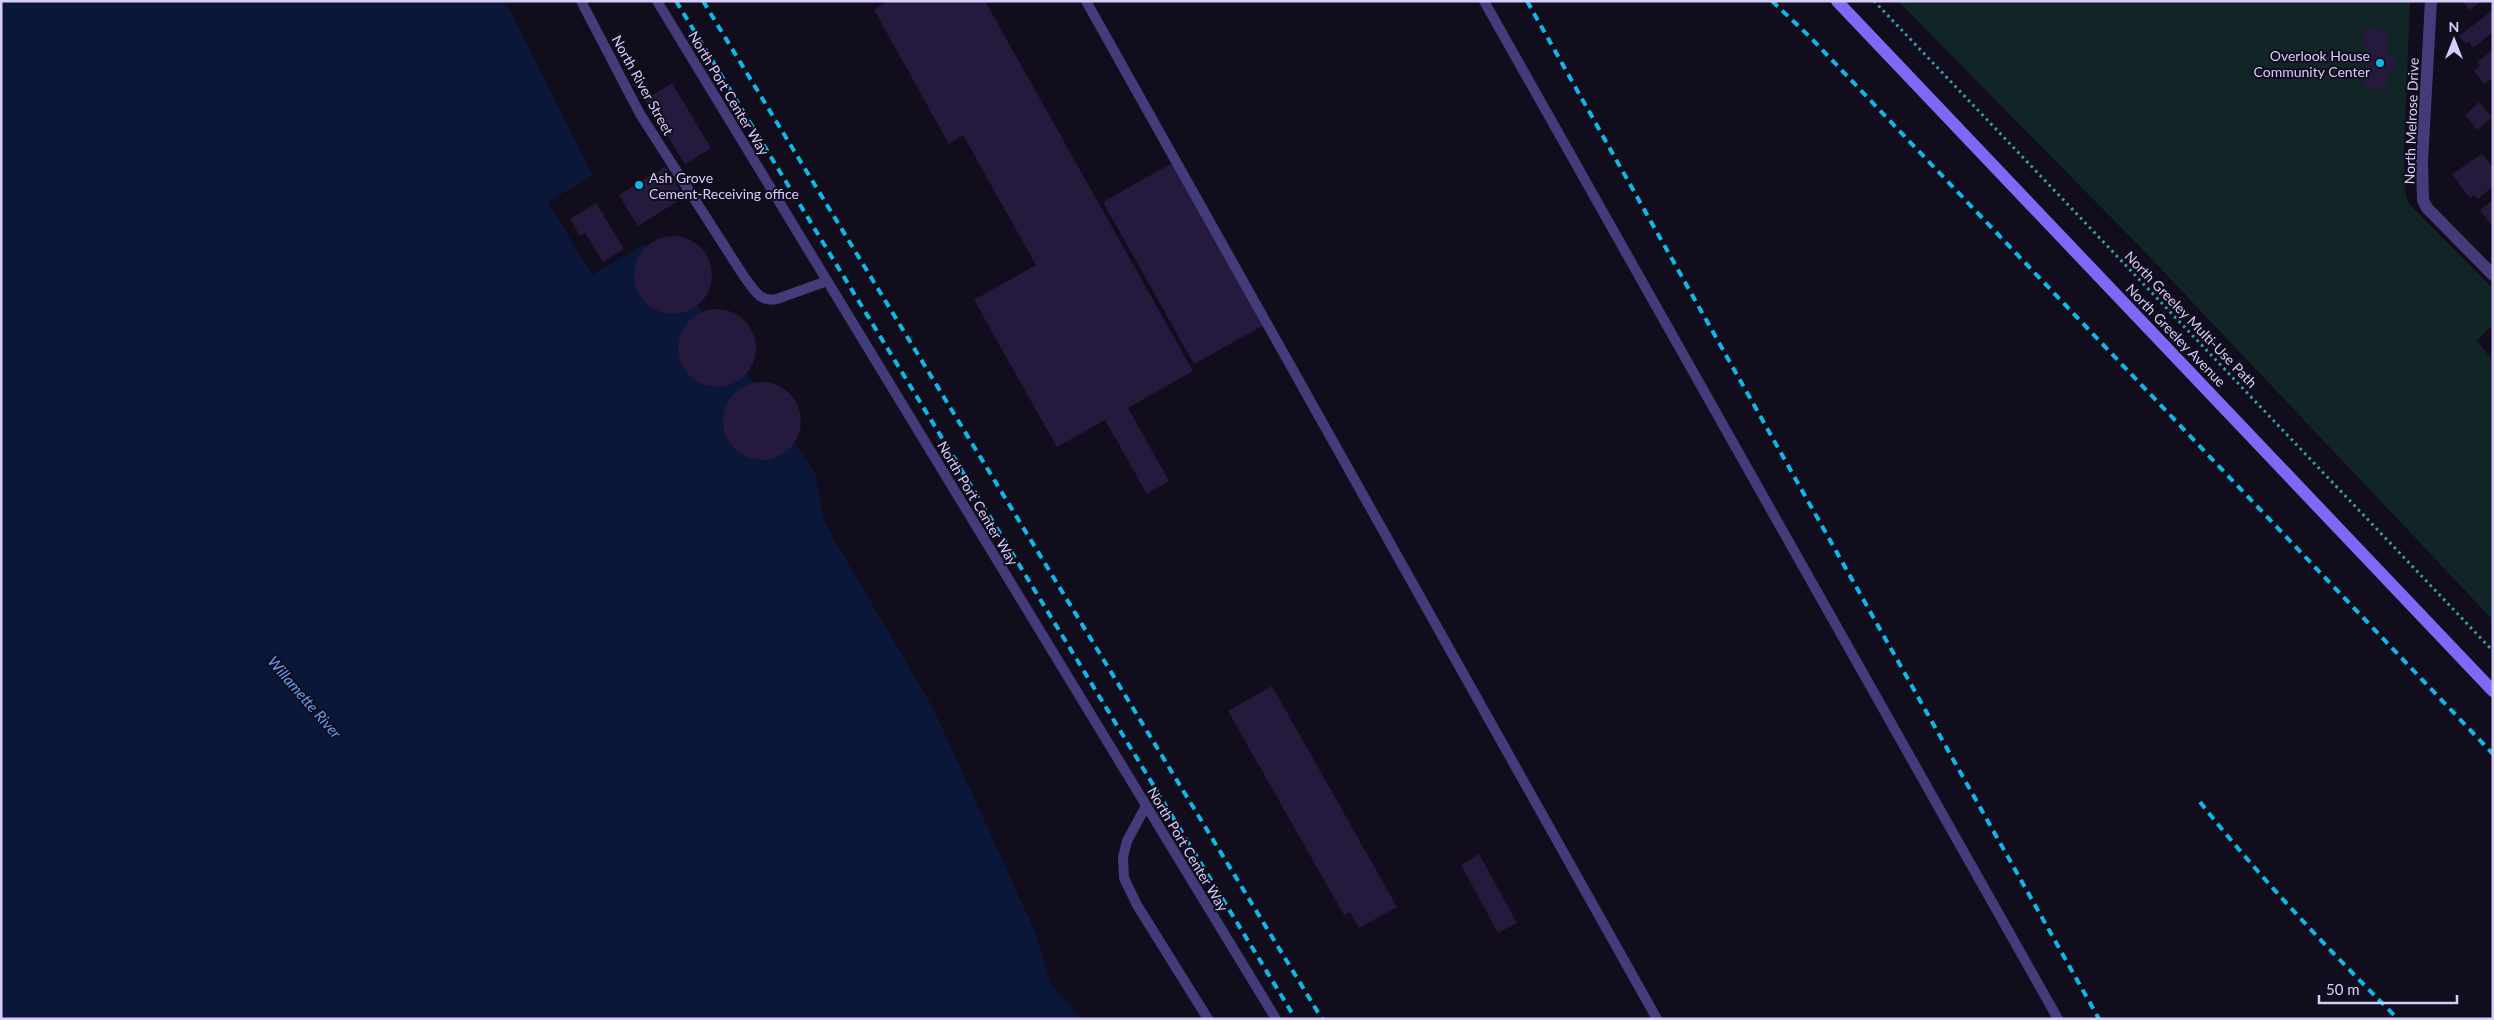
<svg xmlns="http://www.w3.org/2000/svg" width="2494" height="1020" font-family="Lato,sans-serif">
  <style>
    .green { fill: #112527 }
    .water { fill: #0b1738 }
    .pier { fill: #120d1d }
    .building { fill: #251a3d }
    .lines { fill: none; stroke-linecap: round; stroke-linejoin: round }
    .path { stroke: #34a2a8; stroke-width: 3; stroke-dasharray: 2.5 4; stroke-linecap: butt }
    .lane { stroke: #443b7a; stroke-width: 10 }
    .street { stroke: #443b7a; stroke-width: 12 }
    .secondary { stroke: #7d69f6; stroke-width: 12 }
    .rail { stroke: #0eb8e7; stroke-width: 4; stroke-dasharray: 8 6; stroke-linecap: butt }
    .poi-dot { fill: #0eb8e7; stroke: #120d1d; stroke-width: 2 }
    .labels { text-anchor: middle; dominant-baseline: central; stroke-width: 4; stroke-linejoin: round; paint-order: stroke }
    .poi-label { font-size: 14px; fill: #d7cdfc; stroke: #120d1d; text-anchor: end }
    .street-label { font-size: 14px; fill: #d7cdfc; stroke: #120d1d }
    .water-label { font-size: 15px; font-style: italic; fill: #61a0f6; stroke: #120d1d }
  </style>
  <rect width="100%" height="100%" fill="#120d1d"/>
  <path class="green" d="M1898 1H2410L2404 152 2405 192 2409 204 2493 289V324L2477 341 2493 361V620L2145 252Z"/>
  <path class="water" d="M1 1H505L591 172 639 238 717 329 815 473 824 522 933 708 1036 934 1051 985 1082 1019H1Z"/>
  <path class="pier" d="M595 174 646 243 592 275 548 202Z"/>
  <path class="building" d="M887 1H985L1193 371 1128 408 1169 481 1147 494 1105 420 1057 447 974 300 1036 265 963 135 949 144 874 10Z
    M2463 1H2482L2469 10Z
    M2493 10V32L2473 48 2469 42 2466 44 2459 36Z
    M2363 28 2388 29 2387 56H2395V71H2387V89L2364 88 2366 48H2362Z
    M2493 50V78L2484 84 2474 71 2480 66 2477 62Z
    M672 83 711 148 685 164 645 100Z
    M2479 102 2492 118 2477 130 2465 115Z
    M2482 154 2493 168V186L2478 199 2474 195 2470 198 2452 174Z
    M1174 162 1266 324 1194 364 1103 202Z
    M665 167 684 197 638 226 619 195Z
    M2493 200V227L2480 210Z
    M596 203 624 249 603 262 585 233 580 236 570 219Z
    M634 275a39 39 0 1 1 78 0a39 39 0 1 1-78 0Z
    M678 348a39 39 0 1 1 78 0a39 39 0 1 1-78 0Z
    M723 421a39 39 0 1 1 78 0a39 39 0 1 1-78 0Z
    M1272 686 1397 907 1359 928 1350 912 1344 915 1228 711Z
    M1479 854 1517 923 1498 933 1461 865Z"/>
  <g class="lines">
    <path class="path" d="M1874 1 2493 651"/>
    <path class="lane" d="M581 1 640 114 743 275C753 288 759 303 777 299L827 281
      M657 1 1276 1019
      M1086 1 1657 1019
      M1484 1 2058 1019
      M1146 806 1127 841 1123 857 1124 878 1137 905 1208 1019"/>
    <path class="street" d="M2431 1 2422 162 2423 200 2427 208 2493 275"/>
    <path class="secondary" d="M1837 1 2493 691"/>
    <path class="rail" d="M676 1 1292 1013
      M703 1 1322 1019
      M1527 1 2099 1019
      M1772 1 1810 37 2493 754
      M2200 802C2260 878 2329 950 2398 1019"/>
  </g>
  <g class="poi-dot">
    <circle cx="2380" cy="63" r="5"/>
    <circle cx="639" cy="185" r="5"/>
  </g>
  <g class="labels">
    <g class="poi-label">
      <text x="2370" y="55">Overlook House<tspan x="2370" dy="16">Community Center</tspan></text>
      <text x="649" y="177" text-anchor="start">Ash Grove<tspan x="649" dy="16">Cement-Receiving office</tspan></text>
    </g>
    <g class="street-label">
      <text transform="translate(643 85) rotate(61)">North River Street</text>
      <text transform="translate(729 93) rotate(59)">North Port Center Way</text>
      <text transform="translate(2411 121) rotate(-88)">North Melrose Drive</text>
      <text transform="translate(2191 319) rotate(46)">North Greeley Multi-Use Path</text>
      <text transform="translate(2176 335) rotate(46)">North Greeley Avenue</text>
      <text transform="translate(978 503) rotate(59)">North Port Center Way</text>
      <text transform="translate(1188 849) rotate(59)">North Port Center Way</text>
    </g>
    <g class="water-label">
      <text transform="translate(305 697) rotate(49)">Willamette River</text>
    </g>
  </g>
  <rect width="2494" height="1020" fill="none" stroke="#d7cdfc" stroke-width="5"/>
  <g transform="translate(2454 40)" stroke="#120d1d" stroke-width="4" paint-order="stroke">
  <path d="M0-4L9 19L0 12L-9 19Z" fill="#d7cdfc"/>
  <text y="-8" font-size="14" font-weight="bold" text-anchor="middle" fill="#d7cdfc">N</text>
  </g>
  <path d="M2319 995v8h138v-8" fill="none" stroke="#d7cdfc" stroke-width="2.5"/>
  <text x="2326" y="995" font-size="15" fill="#d7cdfc" stroke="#120d1d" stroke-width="4" paint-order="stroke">50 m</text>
</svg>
